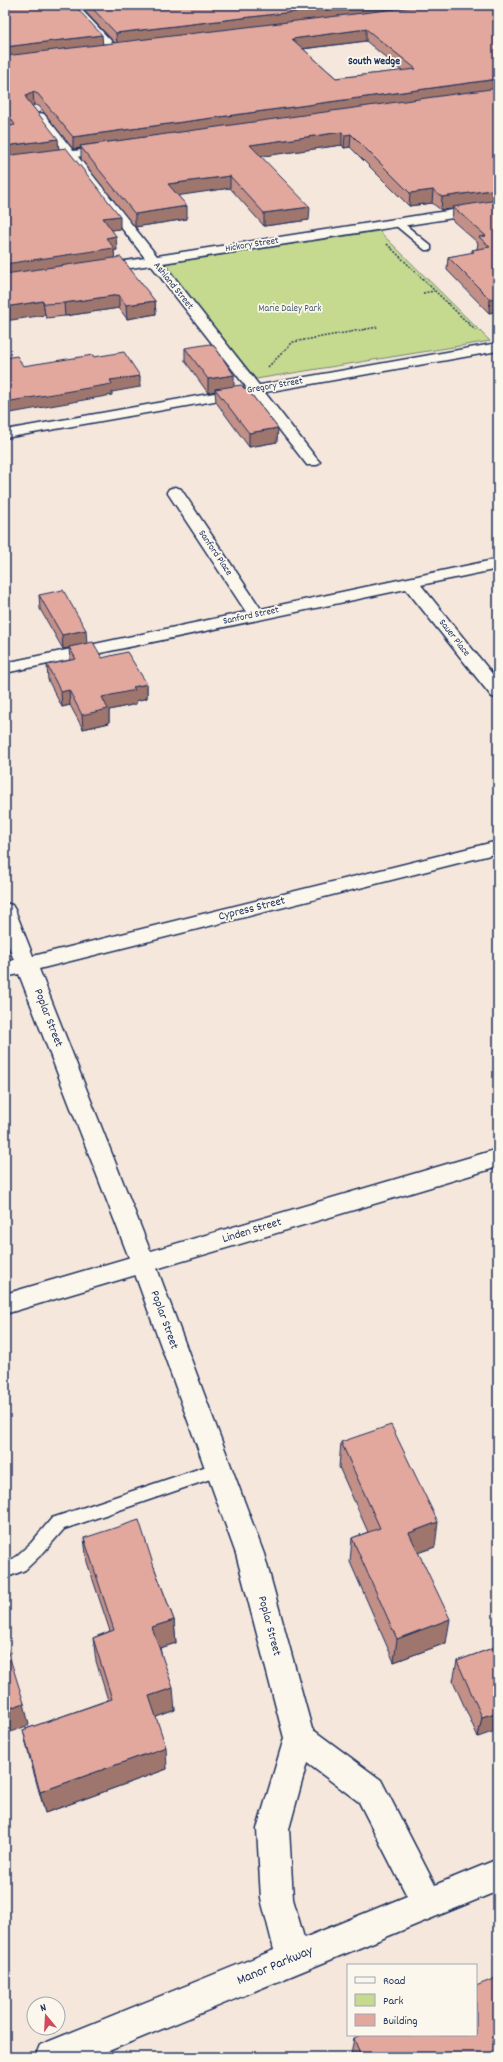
<svg xmlns="http://www.w3.org/2000/svg" width="503" height="2062" font-family="Dekko,sans-serif">
  <style>
    .green { fill: #c5da8f; stroke: #708476 }
    .lines { fill: none; stroke-linecap: round; stroke-linejoin: round }
    .service-casing { stroke: #1b2f5e; stroke-width: 3 }
    .minor-casing { stroke: #1b2f5e; stroke-width: 3 }
    .tertiary-casing { stroke: #1b2f5e; stroke-width: 3 }
    .path { stroke: #1b2f5e; stroke-width: 1.5; stroke-dasharray: 2 1.5; stroke-linecap: butt }
    .service { fill: #fbf7ec; fill-rule: evenodd }
    .minor { fill: #fbf7ec; fill-rule: evenodd }
    .tertiary { fill: #fbf7ec; fill-rule: evenodd }
    .wall { fill: #c29087; stroke: #1b2f5e; fill-rule: evenodd }
    .shaded-wall { fill: #9e766e; stroke: #1b2f5e }
    .building { fill: #e2a89d; stroke: #1b2f5e; fill-rule: evenodd }
    .labels { text-anchor: middle; dominant-baseline: central; stroke-width: 3.5; stroke-linejoin: round; paint-order: stroke }
    .far-street-label { font-size: 10px; fill: #1b2f5e; stroke: #fbf7ec }
    .far-park-label { font-size: 10px; fill: #465a6a; stroke: #fbf7ec }
    .far-neighbourhood-label { font-size: 11px; font-weight: bold; fill: #1b2f5e; stroke: #fbf7ec }
    .street-label { font-size: 12px; fill: #1b2f5e; stroke: #fbf7ec }
    .near-street-label { font-size: 14px; fill: #1b2f5e; stroke: #fbf7ec }
  </style>
  <rect width="100%" height="100%" fill="#f6e7dc"/>
  <filter id="ink" filterUnits="userSpaceOnUse"><feTurbulence type="fractalNoise" baseFrequency=".025" numOctaves="2"/><feDisplacementMap in="SourceGraphic" scale="8" xChannelSelector="R" yChannelSelector="G"/><feConvolveMatrix kernelMatrix="1 2 1 2 8 2 1 2 1" color-interpolation-filters="sRGB"/></filter>
  <g filter="url(#ink)">
    <path class="green" d="M379 231 490 341 256 379 163 264Z"/>
    <g class="lines">
      <defs>
        <path id="service" d="M395 221H401L431 246V250H425L395 225Z
          M219 1462 225 1464 227 1469 225 1474 64 1529 43 1553 25 1570 5 1578V1562L13 1559 31 1543 52 1518Z"/>
        <path id="minor" d="M66 5H77L118 48 119 50 118 52H110Z
          M40 113 44 114 157 256 498 203V211L163 263 317 459 320 462 317 465H307L151 265 97 273 92 272 90 269 92 266 145 258 36 118 34 116Z
          M175 487 181 489 261 609 498 559V569L421 585 498 681V698L492 697 406 589 5 673V663L246 612 167 492 169 489Z
          M498 841V853L39 969 155 1263 264 1554 312 1729 381 1780 435 1885 498 1859V1891L94 2057H35L40 2045 274 1950 261 1899 257 1829 284 1738 236 1554 131 1263 19 974 5 977V963L14 960 5 937V903L12 905 15 910 33 956ZM307 1763 359 1802 407 1896 304 1938 293 1899 289 1829Z"/>
        <path id="tertiary" d="M111 146 115 147 117 149 115 151 5 168V160Z
          M498 343V351L5 438V430Z
          M498 1149V1167L5 1314V1294Z"/>
      </defs>
      <use href="#service" class="service-casing"/>
      <use href="#minor" class="minor-casing"/>
      <use href="#tertiary" class="tertiary-casing"/>
      <path class="path" d="M387 244 475 330
        M423 293 434 291
        M268 367 293 342 378 327"/>
      <use href="#service" class="service"/>
      <use href="#minor" class="minor"/>
      <use href="#tertiary" class="tertiary"/>
    </g>
    <path class="wall" d="M5 5 103 44 115 43 79 5H498V311L489 313 447 270 448 257 472 253V250L477 249 478 243 452 220 453 209 441 210 432 203 409 206 350 147 344 148 342 145 261 156 309 220 264 226 230 188 178 195 187 219 135 227 81 159V148L73 149 39 106 34 105 32 106 59 149 120 229 111 230 117 250H114V258L155 301 156 314 127 319 119 308 65 316 46 318 45 315 9 126 5 120ZM366 41 402 71 336 78 303 49Z
      M185 348 234 386 277 442 249 447 216 402 215 391 208 393 185 361Z
      M39 595 102 658 147 684V698L136 701V704L109 710V723L83 729 70 705 62 707 48 680 47 665 70 661 69 648 63 649 40 609Z
      M341 1442 435 1547 418 1552 446 1643 394 1662 350 1562 352 1538 368 1532 339 1467Z
      M84 1538 154 1567 174 1620 176 1643 160 1648 175 1710 156 1717 167 1769 45 1813 28 1752 23 1730 108 1700 96 1661 93 1638 110 1631 87 1562Z
      M498 1646 478 1737 453 1681 457 1661Z
      M354 2038 498 2057H352L351 2055Z"/>
    <path class="shaded-wall" d="M352 5H446L117 44 116 33Z
      M366 29V41L292 50V39Z
      M102 35 103 47 5 58V47Z
      M498 79V91L80 146 81 148 73 149V137Z
      M33 92 34 105 27 108 26 98V96Z
      M342 132V145L250 158V145Z
      M351 134 350 147 344 148 345 135Z
      M58 139 59 151 5 158V146Z
      M230 176V188L169 197 168 184Z
      M498 189V202L453 207V209L441 210 442 197Z
      M433 190 432 203 409 206 410 193Z
      M187 206V219L135 227V214Z
      M310 207 309 220 264 226V213Z
      M120 216V229L104 231 103 218Z
      M116 236 117 250H114L115 261 5 277V264L106 238Z
      M119 295V308L65 316 64 303Z
      M498 297V311L489 313 490 299Z
      M43 301 45 315 5 321V307Z
      M155 301 156 314 127 319 126 305Z
      M234 375V388L215 389V391L208 393V379Z
      M140 376V387L112 392V395L5 414V402L110 380Z
      M278 428 277 442 249 447V433Z
      M86 630 87 644 69 647V648L63 649 62 635Z
      M147 684V698L136 701V704L109 710V723L83 729 82 715 102 697 133 687Z
      M69 690 70 705 62 707 61 692Z
      M438 1522 435 1547 406 1557 409 1533Z
      M450 1619 446 1643 394 1662 397 1639Z
      M174 1620 176 1643 154 1650 152 1627Z
      M173 1688 175 1710 151 1719 149 1696Z
      M24 1703 29 1725 5 1734V1710Z
      M498 1712V1730L478 1737 482 1717Z
      M166 1747 167 1769 45 1813 40 1792Z"/>
    <path class="building" d="M5 5H74L102 35 5 47Z
      M89 5H352L116 33Z
      M429 5H498V79L73 137 38 94 33 92 26 96V98L58 139 5 146V127L15 125 5 110V56ZM366 29 416 69 336 78 292 39Z
      M498 88V189L442 197 433 190 410 193 351 134 345 135 342 132 250 145 310 207 264 213 230 176 168 184 187 206 135 214 80 146Z
      M66 148 120 216 103 218 116 236 106 238 114 248 5 264V156Z
      M498 200V297L490 299 448 257 474 252 472 250 490 247 479 237 486 236 453 207Z
      M121 257 155 301 126 305 119 295 64 303 45 304 43 301 5 307V274Z
      M210 344 215 347 234 375 208 379 185 348Z
      M124 352 140 376 110 380 112 384 5 402V358L17 356 23 366 93 355 94 357Z
      M241 385 245 389H247L278 428 249 433 215 389Z
      M63 590 86 630 62 635 39 595Z
      M93 642 102 658 127 652 147 684 133 687 135 690 102 697 108 709 82 715 69 690 61 692 47 665 76 659 69 647Z
      M391 1425 438 1522 409 1533 450 1619 397 1639 352 1538 380 1528 341 1442Z
      M139 1520 154 1567 174 1620 152 1627 173 1688 149 1696 166 1747 40 1792 23 1730 112 1699 93 1638 114 1630 84 1538Z
      M498 1646V1712L482 1717 457 1661Z
      M5 1649H7L24 1703 5 1710Z
      M498 1977V2057H361L354 2038 360 2035H476V1986Z"/>
  </g>
  <g class="labels">
    <g class="far-street-label">
      <text transform="translate(252 245) rotate(-9)">Hickory Street</text>
      <text transform="translate(173 286) rotate(51)">Ashland Street</text>
      <text transform="translate(275 386) rotate(-10)">Gregory Street</text>
      <text transform="translate(215 553) rotate(56)">Sanford Place</text>
      <text transform="translate(251 616) rotate(-12)">Sanford Street</text>
      <text transform="translate(454 638) rotate(52)">Sauer Place</text>
    </g>
    <g class="far-park-label">
      <text x="290" y="309">Marie Daley Park</text>
    </g>
    <g class="far-neighbourhood-label">
      <text x="374" y="62">South Wedge</text>
    </g>
    <g class="street-label">
      <text transform="translate(252 909) rotate(-14)">Cypress Street</text>
      <text transform="translate(48 1018) rotate(69)">Poplar Street</text>
      <text transform="translate(252 1231) rotate(-17)">Linden Street</text>
      <text transform="translate(164 1320) rotate(70)">Poplar Street</text>
      <text transform="translate(269 1626) rotate(75)">Poplar Street</text>
    </g>
    <g class="near-street-label">
      <text transform="translate(275 1966) rotate(-23)">Manor Parkway</text>
    </g>
  </g>
  <rect width="503" height="2062" fill="none" stroke="#fbf7ec" stroke-width="20"/>
  <rect x="10" y="10" width="483" height="2042" fill="none" stroke="#1b2f5e" stroke-width="1.5" filter="url(#ink)"/>
  <rect x="347" y="1964" width="130" height="72" fill="#fbf7ec" stroke="#a1a7b3"/>
  <rect x="355" y="1977" width="20" height="6" fill="#fbf7ec" stroke="#a1a7b3"/>
  <text x="383" y="1984" font-size="12" fill="#1b2f5e">Road</text>
  <rect x="355" y="1994" width="20" height="12" fill="#c5da8f" stroke="#a1a7b3"/>
  <text x="383" y="2004" font-size="12" fill="#1b2f5e">Park</text>
  <rect x="355" y="2014" width="20" height="12" fill="#e2a89d" stroke="#a1a7b3"/>
  <text x="383" y="2024" font-size="12" fill="#1b2f5e">Building</text>
  <g transform="translate(46 2016) rotate(342)"><circle r="19" fill="#fbf7ec" stroke="#a1a7b3"/>
  <path d="M0-3L7 15L0 10L-7 15Z" fill="#d1495b"/>
  <text y="-6" font-size="11" font-weight="bold" text-anchor="middle" fill="#1b2f5e">N</text>
  </g>
</svg>
